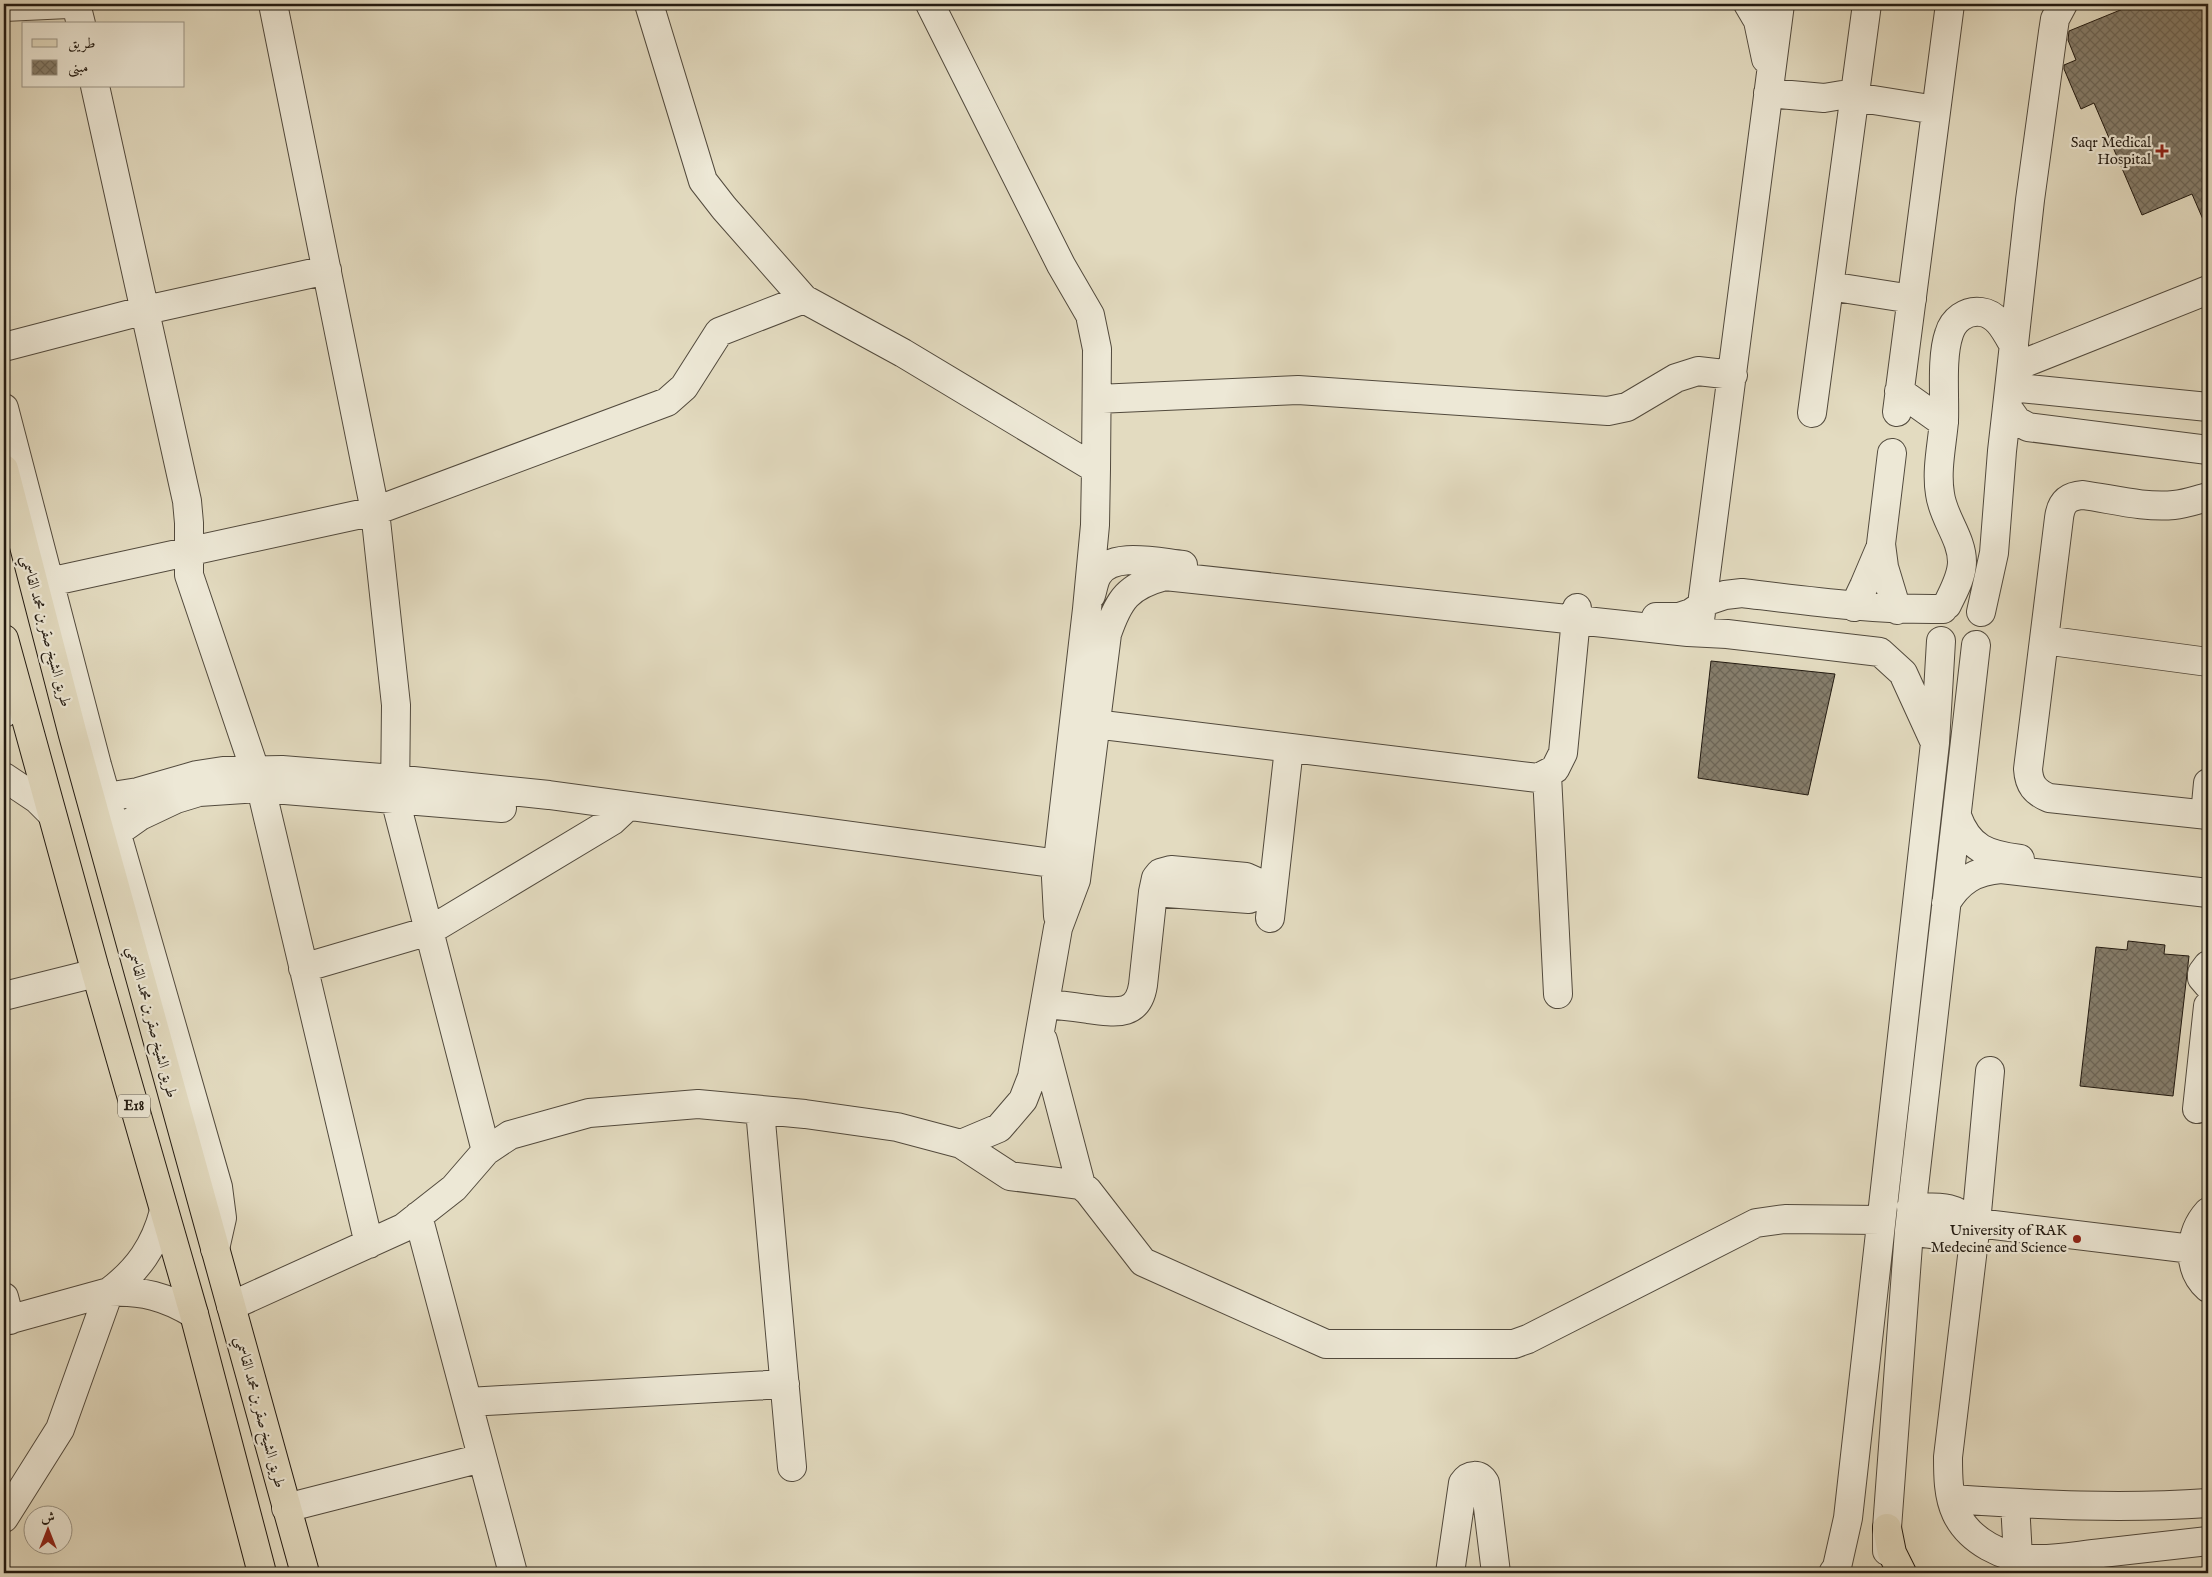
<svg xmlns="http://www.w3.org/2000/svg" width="2212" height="1577" font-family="'IM FELL English',Amiri,serif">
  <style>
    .building { fill: url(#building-cross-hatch); stroke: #221a11 }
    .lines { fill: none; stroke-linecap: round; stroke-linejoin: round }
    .minor-casing { stroke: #524a3d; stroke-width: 30 }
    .major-casing { stroke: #221a11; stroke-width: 30 }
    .highway-casing { stroke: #221a11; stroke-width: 30 }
    .minor { stroke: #ede8d6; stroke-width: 28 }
    .major { stroke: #e3dbc0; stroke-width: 28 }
    .highway { stroke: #e3dbc0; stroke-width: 28 }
    .poi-dot { fill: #8f2418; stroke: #ede8d6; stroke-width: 2 }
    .labels { text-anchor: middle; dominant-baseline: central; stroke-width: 4.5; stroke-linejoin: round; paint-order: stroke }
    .shield { fill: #ede8d6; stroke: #5f584c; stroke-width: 1 }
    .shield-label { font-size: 14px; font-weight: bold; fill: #221a11 }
    .poi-label { font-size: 15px; fill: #221a11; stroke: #ede8d6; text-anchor: end }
    .street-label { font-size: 15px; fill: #221a11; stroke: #ede8d6 }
  </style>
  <defs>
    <pattern id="building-cross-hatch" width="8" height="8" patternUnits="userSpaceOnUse" patternTransform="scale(1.25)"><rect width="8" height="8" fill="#867e6c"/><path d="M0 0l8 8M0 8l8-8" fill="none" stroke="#6d6657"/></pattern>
  </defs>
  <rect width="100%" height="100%" fill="#e3dbc0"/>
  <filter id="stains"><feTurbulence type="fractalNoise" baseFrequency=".004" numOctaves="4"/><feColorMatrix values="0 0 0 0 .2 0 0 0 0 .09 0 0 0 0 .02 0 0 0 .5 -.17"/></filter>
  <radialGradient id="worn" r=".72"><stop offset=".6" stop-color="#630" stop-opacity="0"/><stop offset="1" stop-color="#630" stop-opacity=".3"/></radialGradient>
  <path class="building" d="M2135 4H2208V231L2192 194 2142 215 2094 103 2081 109 2064 69V65L2076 60 2068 40 2069 31Z
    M1711 661 1835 674 1808 795 1698 778Z
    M2128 941 2165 945 2164 954 2189 956 2173 1096 2080 1086 2096 947 2127 950Z"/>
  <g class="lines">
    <defs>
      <path id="minor" d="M76 4 81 24
        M273 4 375 511 396 705 395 799 486 1151
        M649 4 703 181 724 208 804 299
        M930 4 1061 265 1090 315 1097 349 1096 469
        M1748 4 1758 21 1766 59
        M2063 4 2055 19 2053 32 2030 200 2007 407 2017 421 2028 427 2208 450
        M4 7 68 4
        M95 86 187 501 189 523V575L261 788 369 1244
        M1768 93 1824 98 1842 95 1936 110
        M1829 286 1912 299
        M4 347 146 310 327 270
        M2012 368 2208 290
        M2010 387 2208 407
        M1899 391 1944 423
        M1097 399 1298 390 1608 411 1627 407 1676 378 1698 371 1733 375
        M4 408 97 765 218 1187 222 1218 215 1249
        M1897 412 1950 4
        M1812 413 1867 4
        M1892 453 1881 544 1884 567 1897 610
        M2208 497C2196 500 2186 504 2174 505 2144 508 2112 499 2083 495 2068 496 2061 502 2059 518L2028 769C2029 785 2035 792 2049 798L2208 815
        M49 582 375 511 667 402 684 387 719 332 804 299 903 353 1096 469 1095 525 1087 609 1056 878 1058 916
        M1091 595C1093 589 1094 581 1097 576 1110 550 1160 563 1183 565
        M1947 605C1953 592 1962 577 1962 562 1962 538 1943 518 1940 494 1936 470 1942 445 1944 421 1945 396 1941 357 1949 334 1953 320 1966 310 1981 312 1998 314 2006 332 2014 346
        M1854 607 1864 586 1881 546
        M1981 612 1994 553 2002 451 2007 407
        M1656 617H1679L1691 613 1710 600 1725 595 1742 593C1809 601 1875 610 1943 609
        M1700 620 1780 4
        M2044 640 2208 662
        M4 713 15 683
        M1078 722 1538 778 1555 769 1563 753 1577 608
        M1547 775 1558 994
        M4 777 37 799 51 813
        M106 797 138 792 197 775 223 771 282 770 394 779 549 795 1074 866
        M2205 815 2208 783
        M1957 816C1969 849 1988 855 2020 859
        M116 833 140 816 176 799 199 792 261 788 502 808
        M1946 903C1959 881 1975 871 2001 869L2208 893
        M1270 918 1289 748
        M2208 965 2202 973V978L2208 985
        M303 968 429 931 612 821 628 806
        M4 996 96 973
        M1045 1004C1060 1005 1074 1007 1088 1009 1114 1012 1138 1018 1143 985L1153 892 1156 878 1160 873 1171 870 1246 877 1255 881 1257 890 1253 897 1249 899 1153 892
        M1043 1040 1081 1185
        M1990 1071 1976 1223 1948 1457C1948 1475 1948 1496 1956 1513 1969 1541 2004 1559 2034 1559 2057 1560 2080 1555 2102 1553 2138 1549 2173 1545 2208 1541
        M2197 1109 2208 1006
        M760 1110 792 1467
        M961 1144 1010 1176 1081 1185 1088 1191 1143 1262 1326 1344H1514L1528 1339 1756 1223 1785 1219 1880 1220
        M1911 1207C1932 1208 1957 1204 1969 1222L2192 1249
        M2208 1212C2189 1233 2186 1268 2208 1288
        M418 1216 513 1573
        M1909 1231C1929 1233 1957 1243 1969 1222
        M4 1297 10 1320
        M231 1306 403 1228 454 1188 486 1151 510 1135 589 1113 698 1104 805 1114 897 1127 961 1144 999 1128 1023 1100 1032 1077 1058 928 1076 880 1107 634C1119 599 1128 586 1165 576L1688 632 1727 634 1880 652 1903 673 1935 743
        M4 1321 109 1292C141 1290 167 1297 194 1314
        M468 1402 785 1384
        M1952 1499C2038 1505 2123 1509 2208 1503
        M2015 1503 2018 1557
        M286 1508 482 1458
        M4 1518 60 1429 109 1292C138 1270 155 1246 164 1211
        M1887 1551V1528L1909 1231 1976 645
        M1450 1573 1463 1483C1469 1474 1479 1473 1485 1483L1496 1573
        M1833 1573 1837 1567 1848 1518 1935 743 1941 641"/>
      <path id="major" d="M1887 1528 1892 1553 1902 1573"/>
      <path id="highway" d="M4 469 73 735 305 1573
        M4 639 96 973 194 1314 262 1573"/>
    </defs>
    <use href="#minor" class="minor-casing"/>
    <use href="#major" class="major-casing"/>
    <use href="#highway" class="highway-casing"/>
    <use href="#minor" class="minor"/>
    <use href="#major" class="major"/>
    <use href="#highway" class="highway"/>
  </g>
  <g class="poi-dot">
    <path d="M2159.5 143.5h5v5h5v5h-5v5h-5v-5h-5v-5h5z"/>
    <circle cx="2077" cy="1239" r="5"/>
  </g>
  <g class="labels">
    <rect class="shield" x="118" y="1094.5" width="32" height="23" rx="4"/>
    <g class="shield-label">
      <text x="134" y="1106">E18</text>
    </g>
    <g class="poi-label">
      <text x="2151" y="142">Saqr Medical<tspan x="2151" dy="17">Hospital</tspan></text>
      <text x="2067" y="1230">University of RAK<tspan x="2067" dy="17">Medecine and Science</tspan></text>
    </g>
    <g class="street-label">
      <text transform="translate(46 631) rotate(75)">طريق الشيخ صقر بن محمد القاسمي</text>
      <text transform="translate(152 1022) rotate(75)">طريق الشيخ صقر بن محمد القاسمي</text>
      <text transform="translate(260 1412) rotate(75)">طريق الشيخ صقر بن محمد القاسمي</text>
    </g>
  </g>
  <rect width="2212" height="1577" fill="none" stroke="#e3dbc0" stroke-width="20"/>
  <rect x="5" y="5" width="2202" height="1567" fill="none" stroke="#221a11" stroke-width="2.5"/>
  <rect x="10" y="10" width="2192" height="1557" fill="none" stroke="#221a11"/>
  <rect x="22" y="22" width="162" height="65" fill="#ede8d6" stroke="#9c9687"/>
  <rect x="32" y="39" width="25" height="8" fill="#e3dbc0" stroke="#9c9687"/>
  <text x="68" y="48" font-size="15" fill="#221a11">طريق</text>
  <rect x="32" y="60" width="25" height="15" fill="url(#building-cross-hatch)" stroke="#9c9687"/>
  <text x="68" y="72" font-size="15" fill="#221a11">مبنى</text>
  <g transform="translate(48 1530)"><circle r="24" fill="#ede8d6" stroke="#9c9687"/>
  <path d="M0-4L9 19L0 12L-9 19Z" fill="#8f2418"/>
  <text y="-8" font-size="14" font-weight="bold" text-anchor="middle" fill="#221a11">ش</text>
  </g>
  <rect width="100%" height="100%" filter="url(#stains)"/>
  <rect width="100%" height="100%" fill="url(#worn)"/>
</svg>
